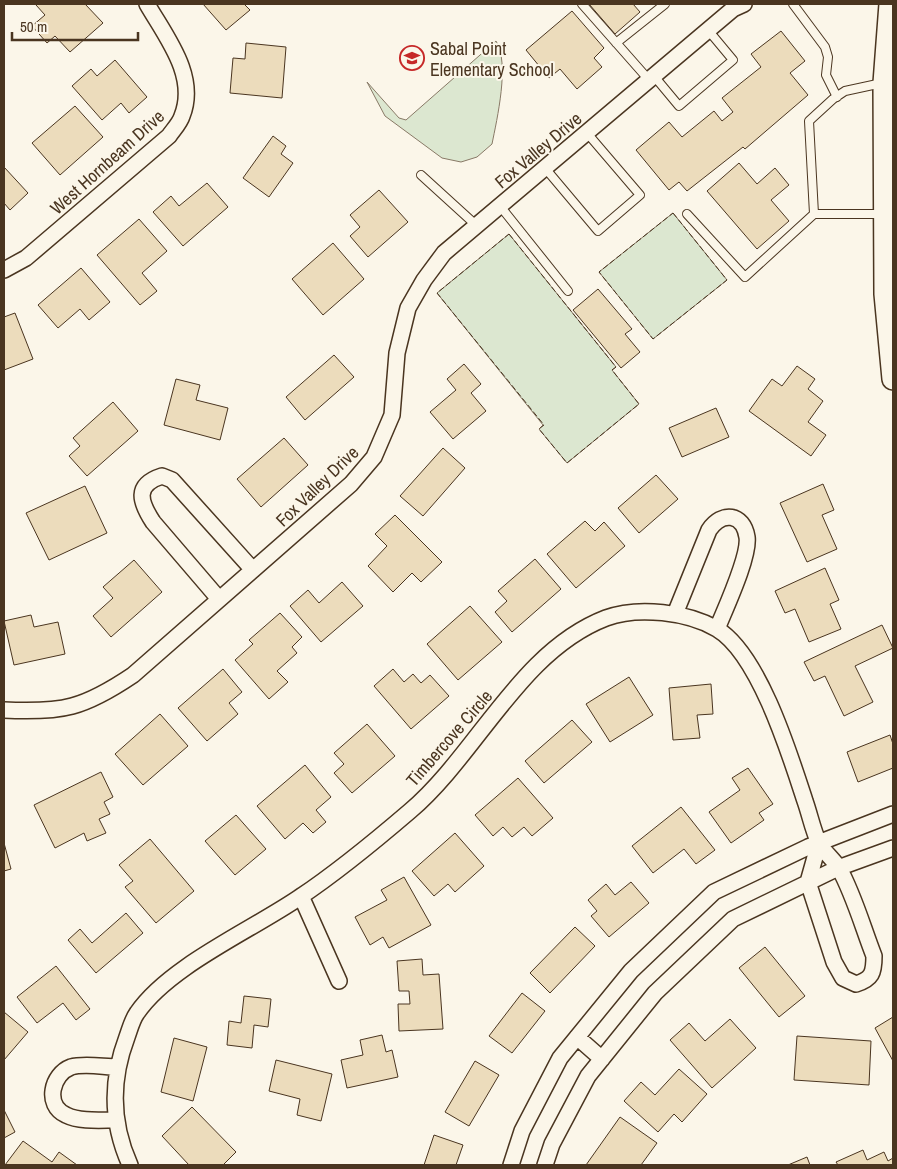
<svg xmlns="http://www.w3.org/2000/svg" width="897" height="1169" font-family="'Archivo Narrow',sans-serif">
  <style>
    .green { fill: #dce7d0; stroke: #887966 }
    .building { fill: #ecdcbc; stroke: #4a3520 }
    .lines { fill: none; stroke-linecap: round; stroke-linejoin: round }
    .service-casing { stroke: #4a3520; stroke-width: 10 }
    .minor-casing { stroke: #4a3520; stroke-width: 18 }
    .secondary-casing { stroke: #4a3520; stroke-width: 24 }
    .service { stroke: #fbf6e9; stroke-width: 8 }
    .minor { stroke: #fbf6e9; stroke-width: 15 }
    .secondary { stroke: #fbf6e9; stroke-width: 21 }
    .fence { stroke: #4a3520; stroke-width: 1; stroke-dasharray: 6 2.5; stroke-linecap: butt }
    .labels { text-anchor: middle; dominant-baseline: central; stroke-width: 4; stroke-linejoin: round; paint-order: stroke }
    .poi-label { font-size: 18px; fill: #4a3520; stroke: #fbf6e9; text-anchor: start }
    .street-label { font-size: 18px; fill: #4a3520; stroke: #fbf6e9 }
  </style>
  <rect width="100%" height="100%" fill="#fbf6e9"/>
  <path class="green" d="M496 41C510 63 497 119 492 144L477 157 461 162 442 158 385 116 367 82 399 118 406 120Z
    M673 213 727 280 653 339 599 272Z
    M509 234 616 367 612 370 639 404 567 463 539 429 543 425 437 293Z"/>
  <path class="building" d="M38 4H85L103 23 70 52 55 36 47 43 32 26 45 15 36 5Z
    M203 4H244L250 10 226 30Z
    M589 4H633L640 12 615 34Z
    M572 11 604 48 594 58 602 67 577 89 560 69 549 78 526 50Z
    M781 31 805 61 790 73 808 95 745 149 743 147 687 191 679 182 669 190 636 150 669 122 682 137 714 111 722 121 733 112 722 98 761 67 751 54Z
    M246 43 286 47 282 98 230 93 233 58 245 59Z
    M115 60 147 97 129 113 121 103 102 120 72 86 91 69 97 76Z
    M75 106 103 137 60 175 32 143Z
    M273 136 286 146 281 154 293 163 269 197 243 178Z
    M739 163 757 184 775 168 789 185 771 200 789 221 757 249 707 191Z
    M4 167 28 193 10 210 4 203Z
    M207 183 228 207 183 246 153 212 171 196 179 206Z
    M379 190 408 222 368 257 350 236 360 227 350 215Z
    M139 219 167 251 142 273 157 291 140 305 97 255Z
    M333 243 364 279 323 315 292 279Z
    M81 268 110 302 89 320 80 309 58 328 38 305Z
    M598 289 632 329 625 334 640 352 621 368 573 310Z
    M15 313 33 359 4 370V317Z
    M334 355 354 377 305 420 286 397Z
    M464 364 481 384 471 393 486 411 453 439 430 412 456 390 447 379Z
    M797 366 815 379 808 389 823 401 808 422 826 435 811 456 749 411 772 379 782 386Z
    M176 379 200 385 196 400 228 408 220 440 164 425Z
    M113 402 138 431 87 476 69 456 80 446 73 438Z
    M716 408 729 437 682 457 669 428Z
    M284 438 308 465 261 507 237 479Z
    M443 448 465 468 423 516 400 496Z
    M656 475 678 499 639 533 618 508Z
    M823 484 834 510 822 515 837 549 807 562 780 503Z
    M85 486 107 533 49 560 26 513Z
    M395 515 442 562 421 582 412 573 393 592 368 566 387 546 375 534Z
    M585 521 595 531 604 522 625 546 576 588 547 554Z
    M535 559 561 589 512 632 495 612 507 601 498 591Z
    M134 560 162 592 111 637 93 616 113 598 103 587Z
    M825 568 839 600 830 604 841 629 809 642 795 609 785 613 775 591Z
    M342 582 363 606 321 642 290 606 308 590 319 603Z
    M470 606 502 642 458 680 427 644Z
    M280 613 302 637 292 647 297 653 277 671 288 682 269 699 235 660 253 644 249 640Z
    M31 615 34 627 58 622 65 654 14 665 4 621Z
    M882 625 893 648 855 666 873 702 844 716 825 676 814 681 804 662Z
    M223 669 242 692 229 703 238 714 207 741 178 708Z
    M393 669 404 682 413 674 421 683 430 675 449 696 411 729 374 686Z
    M629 677 653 715 610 742 586 704Z
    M711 684 713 714 697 715 700 738 673 740 669 688Z
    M160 714 188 746 143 785 115 754Z
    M572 720 592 742 544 783 525 761Z
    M367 724 395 756 352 793 334 773 344 764 334 753Z
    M890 735 893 744V768L858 782 847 752Z
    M305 765 331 797 316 810 326 822 313 833 303 823 285 839 257 806Z
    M748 768 773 804 759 813 764 820 731 843 709 812 740 790 732 778Z
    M101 772 113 797 104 802 110 814 99 819 106 833 87 841 84 833 55 848 34 805Z
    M518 778 553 818 532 836 524 827 512 837 503 827 493 836 475 815Z
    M681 807 715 850 696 864 684 849 653 873 632 846Z
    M236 815 266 849 235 875 205 841Z
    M455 833 484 866 455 892 448 884 434 896 412 871Z
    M150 839 194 891 156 923 125 887 133 881 119 865Z
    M4 843 11 869 4 871Z
    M404 877 431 925 389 948 383 937 370 945 355 917 387 900 381 890Z
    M631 882 649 903 609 937 591 916 597 911 588 900 606 884 615 895Z
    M126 913 143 933 96 973 68 940 80 929 92 943Z
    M575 927 595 946 550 993 530 973Z
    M765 947 805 996 779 1017 739 968Z
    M422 959 423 975 439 974 443 1029 399 1031 398 1004H410L409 991H399L397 961Z
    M56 966 90 1009 76 1020 63 1003 37 1023 17 997Z
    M522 993 545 1011 512 1053 489 1036Z
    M244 996 271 999 268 1027 254 1025 252 1048 227 1045 229 1021 241 1023Z
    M4 1012 28 1032 4 1060Z
    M893 1017V1061L875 1028Z
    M730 1019 756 1048 712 1088 670 1040 689 1023 705 1041Z
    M382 1035 386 1052 392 1050 398 1077 347 1088 341 1060 363 1055 360 1040Z
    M797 1036 871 1041 869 1085 794 1080Z
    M174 1038 207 1047 193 1101 161 1092Z
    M276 1060 332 1074 321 1121 297 1115 300 1099 269 1091Z
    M475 1061 499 1075 469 1126 445 1112Z
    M679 1069 707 1094 682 1122 674 1114 658 1132 624 1101 641 1082 655 1095Z
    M192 1107 236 1152 223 1165H189L162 1136Z
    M4 1110 15 1132 4 1138Z
    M620 1117 657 1143 641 1165H586Z
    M434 1135 463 1145 456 1165H424Z
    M23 1141 52 1162 59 1152 77 1165H5Z
    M863 1150 867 1160 884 1152 888 1161 893 1158V1165H838L836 1162Z
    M807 1157 810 1165H788Z"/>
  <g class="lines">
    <defs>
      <path id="service" d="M582 4 649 80
        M793 4 825 47 828 57 826 75 837 97
        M616 43 665 4
        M654 76 679 106 733 60 708 30
        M545 168 598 231 640 195 587 133
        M421 175 477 226
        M500 206 568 291
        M687 214 745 277 814 214H882
        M814 214 809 121 833 99 845 91 882 83"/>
      <path id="minor" d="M4 270 26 258 169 136C173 130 180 123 182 116 198 76 166 37 147 4
        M219 599 153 522C140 502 134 485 162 476L172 480 253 570
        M675 614 709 530C722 511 743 513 747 537 750 556 725 609 717 629
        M4 710C63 713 84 708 133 675L351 484 374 457 392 415 397 353 408 308 424 280 444 253 733 9 744 4
        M301 896 339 981
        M577 1037 602 1059
        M116 1120C101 1120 80 1122 66 1115 44 1105 52 1074 71 1067 84 1063 104 1067 118 1067
        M130 1165C111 1123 111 1079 127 1037 130 1029 132 1020 137 1013 169 966 252 930 300 897 339 871 375 841 410 811 478 753 520 651 606 618 638 606 688 612 717 629 759 654 790 755 805 801 810 815 813 831 819 843 824 852 833 859 839 868 854 895 863 928 874 956 874 973 872 979 856 984L843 978 834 962 808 882 819 843
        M511 1165 522 1131 560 1058 631 971 714 892 808 847 893 814
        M545 1165 552 1144 588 1076 655 993 733 919 838 868 893 848"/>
      <path id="secondary" d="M890 4 884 83 885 294 893 379"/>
    </defs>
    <use href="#service" class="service-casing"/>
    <use href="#minor" class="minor-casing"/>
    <use href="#secondary" class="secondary-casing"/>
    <use href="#service" class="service"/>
    <use href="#minor" class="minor"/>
    <use href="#secondary" class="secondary"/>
    <path class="fence" d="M673 213 727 280 653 339 599 272Z
      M509 234 616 367 612 370 639 404 567 463 539 429 544 425 437 293Z"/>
  </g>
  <defs>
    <symbol id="school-ring" viewBox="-11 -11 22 22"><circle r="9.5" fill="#fbf6e9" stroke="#c62828" stroke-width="1.5"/><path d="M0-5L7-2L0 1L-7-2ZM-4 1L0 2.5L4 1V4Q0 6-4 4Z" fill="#c62828"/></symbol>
  </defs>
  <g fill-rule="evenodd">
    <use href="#school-ring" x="398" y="44" width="28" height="28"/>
  </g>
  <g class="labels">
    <g class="poi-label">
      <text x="430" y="48">Sabal Point<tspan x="430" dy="21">Elementary School</tspan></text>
    </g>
    <g class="street-label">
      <text transform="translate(538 150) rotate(-40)">Fox Valley Drive</text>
      <text transform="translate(107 162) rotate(-42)">West Hornbeam Drive</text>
      <text transform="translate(317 486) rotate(-44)">Fox Valley Drive</text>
      <text transform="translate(449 738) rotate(-49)">Timbercove Circle</text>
    </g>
  </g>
  <rect width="897" height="1169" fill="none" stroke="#4a3520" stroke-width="10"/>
  <path d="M12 32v8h126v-8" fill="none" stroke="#4a3520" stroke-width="2.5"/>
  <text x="20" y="32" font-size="15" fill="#4a3520" stroke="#fbf6e9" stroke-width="4" paint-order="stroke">50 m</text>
</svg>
